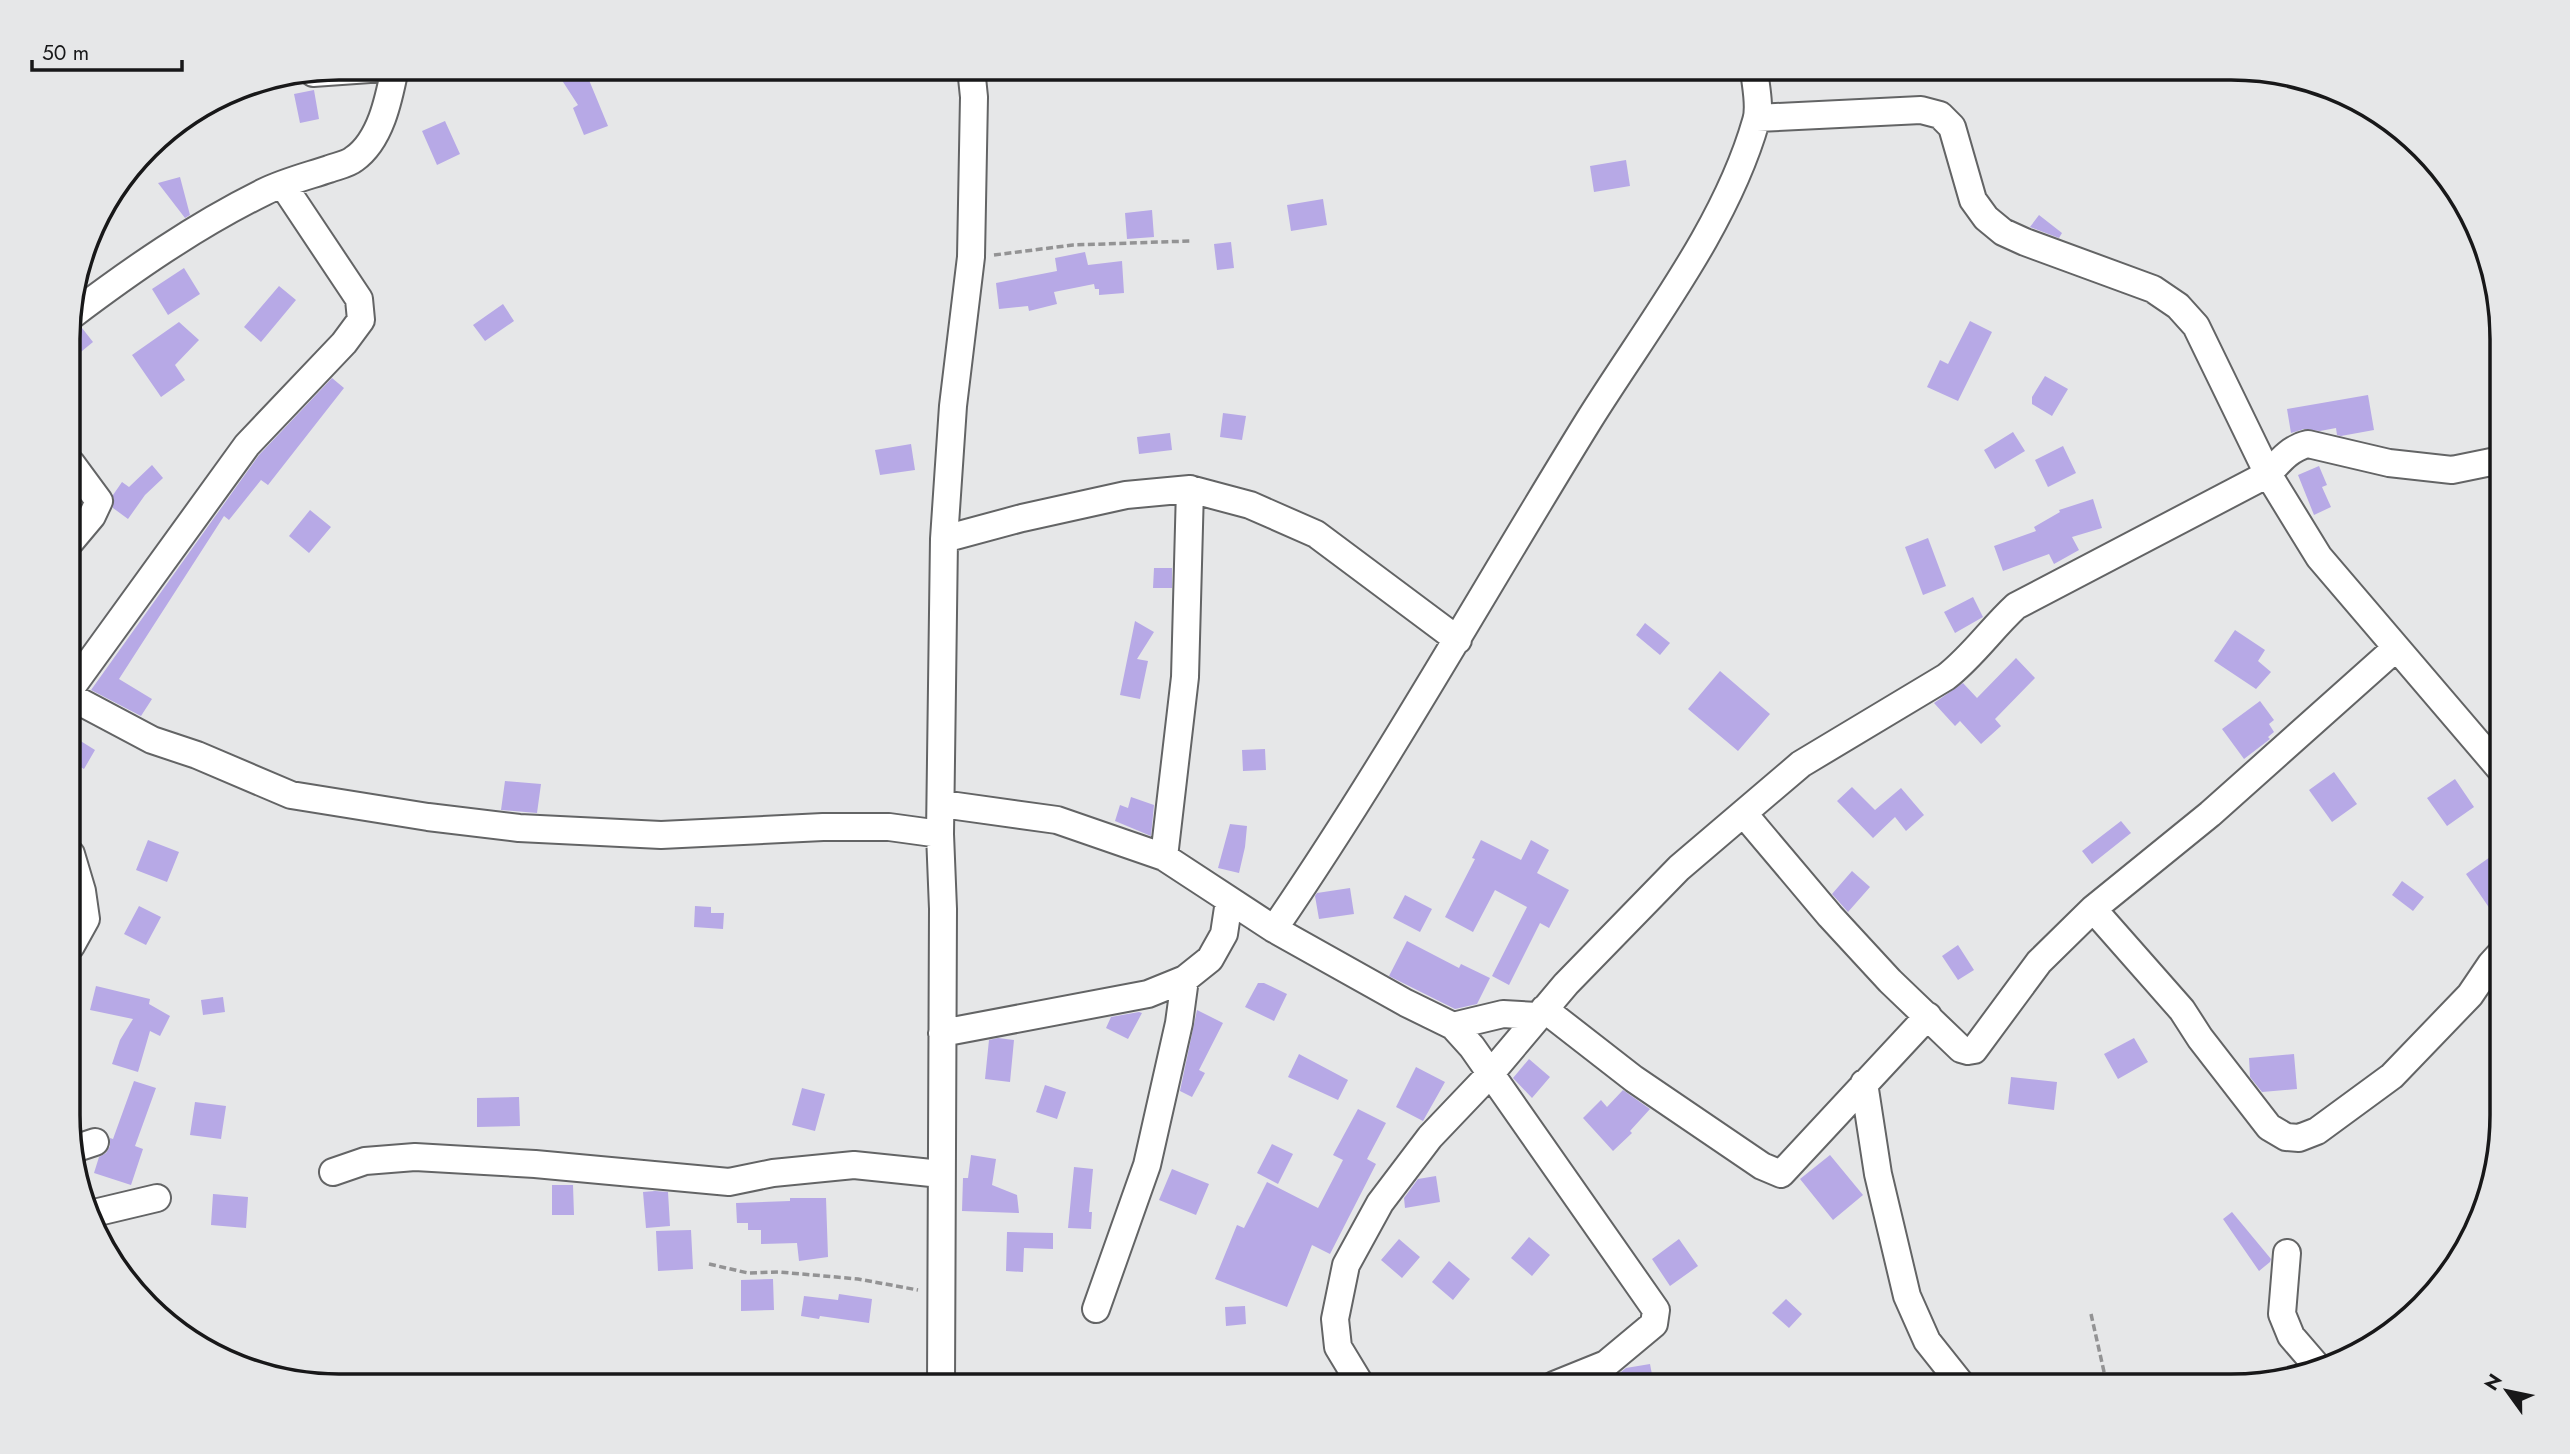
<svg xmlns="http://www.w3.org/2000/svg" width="2570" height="1454" font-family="Jost,sans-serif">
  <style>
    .building { fill: #b7a9e6 }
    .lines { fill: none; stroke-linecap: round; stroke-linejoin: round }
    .minor-casing { stroke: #636465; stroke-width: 30 }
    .path { stroke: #939394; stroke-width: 3.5; stroke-dasharray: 7 3.5; stroke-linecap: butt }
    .minor { stroke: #fff; stroke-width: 26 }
    .rim { fill: none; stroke: #181819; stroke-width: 3.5 }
  </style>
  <rect width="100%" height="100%" fill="#e6e7e8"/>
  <path class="building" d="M554 68H606L589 80 608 126 584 135 573 108 578 105Z
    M314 90 319 119 300 123 294 94Z
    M445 121 460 154 437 165 422 131Z
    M1626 160 1630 186 1594 192 1590 166Z
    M180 177 190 215 185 218 158 183Z
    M1323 199 1327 225 1291 231 1287 205Z
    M1152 210 1154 237 1127 239 1125 213Z
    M2039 215 2062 233 2059 238 2030 227Z
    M1231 242 1234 268 1217 270 1214 244Z
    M1085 252 1088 265 1122 261 1124 293 1099 295V289H1095L1094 284 1054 292 1057 304 1029 311 1028 306 999 309 996 283 1057 271 1055 258Z
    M184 268 200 294 168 315 152 289Z
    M279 286 296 300 261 342 244 327Z
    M503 304 514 321 485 341 473 325Z
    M1970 321 1992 332 1958 401 1927 387 1940 360 1948 364Z
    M179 322 199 340 175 365 185 380 161 397 132 355Z
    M82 328 93 342 71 360V331Z
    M2045 376 2068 389 2052 416 2032 404V397Z
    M332 378 344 388 268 485 261 480 229 520 224 516 119 679 152 699 141 716 91 690 259 455Z
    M2368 395 2374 430 2341 436 2337 435 2336 428 2320 431 2304 429 2291 433 2287 409Z
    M1223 413 1246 416 1242 440 1220 437Z
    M2013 432 2025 451 1995 469 1984 450Z
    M1170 433 1172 450 1139 454 1137 437Z
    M911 444 915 470 880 475 875 450Z
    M2063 446 2076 473 2048 487 2035 460Z
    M152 465 163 478 145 495 128 519 113 508V495L122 482 129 487Z
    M2319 466 2327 485 2322 487 2331 507 2314 515 2298 475Z
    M2093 499 2102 528 2072 537 2079 550 2054 564 2049 554 2003 571 1994 546 2036 531 2034 527 2060 512 2059 510Z
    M310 510 331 527 309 553 289 536Z
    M1928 538 1946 586 1923 595 1905 547Z
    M1154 568H1172V588H1153Z
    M1973 597 1983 617 1955 633 1944 612Z
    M1135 621 1154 632 1137 659 1148 661 1140 699 1120 695Z
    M1645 623 1670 643 1660 655 1636 635Z
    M2235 630 2265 650 2258 661 2271 672 2256 689 2214 661Z
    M2016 658 2035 678 1995 719 2001 726 1981 744 1960 721 1955 726 1934 703 1963 683 1977 698Z
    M1720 671 1770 714 1738 751 1688 709Z
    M2260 701 2274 720 2269 724 2274 732 2268 737 2270 739 2244 759 2222 729Z
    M71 735 95 750 84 769 71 761Z
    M1265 749 1266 770 1243 771 1242 750Z
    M2334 772 2357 804 2332 822 2309 790Z
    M2455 779 2474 807 2447 826 2427 798Z
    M505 781 541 784 537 813 501 810Z
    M1852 787 1875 810 1901 788 1924 815 1906 831 1895 817 1873 838 1837 801Z
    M1131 797 1154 805 1151 836 1115 821 1120 805 1128 808Z
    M2121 821 2131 833 2092 864 2082 851Z
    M1230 824 1247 826 1245 847 1239 873 1218 868Z
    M148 840 179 852 167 882 136 870Z
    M1481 840 1521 860 1531 840 1549 850 1537 873 1569 890 1549 928 1540 923 1509 985 1492 976 1527 907 1495 890 1473 932 1445 917 1475 859 1472 858Z
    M2493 855 2501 866V925L2466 874Z
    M1852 871 1870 887 1848 912 1832 894Z
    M2402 881 2424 897 2413 911 2392 895Z
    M1350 888 1354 914 1319 919 1315 896 1317 893Z
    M1405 895 1432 909 1420 932 1393 918Z
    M139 906 161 917 146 945 124 934Z
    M695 906 711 907V913H724L723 929 694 927Z
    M1407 941 1459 968 1461 964 1490 978 1477 1004 1455 1009 1389 976Z
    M1958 945 1974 970 1958 980 1942 956Z
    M1258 983H1264L1287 994 1274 1021 1245 1007Z
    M96 986 150 999 149 1004 170 1016 160 1036 150 1031 138 1072 112 1064 120 1040 133 1019 90 1010Z
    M223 997 225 1012 203 1015 201 1000Z
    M1197 1010 1223 1023 1199 1070 1205 1073 1192 1097 1180 1091Z
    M1139 1012 1142 1013 1128 1039 1106 1028 1111 1017Z
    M998 1038 1014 1040 1010 1082 985 1079 989 1040Z
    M2134 1038 2148 1062 2118 1079 2104 1054Z
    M1299 1054 1348 1080 1338 1100 1288 1077Z
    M2294 1054 2297 1089 2262 1092 2250 1077 2249 1058Z
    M1529 1059 1550 1077 1532 1098 1513 1078Z
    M1416 1067 1445 1082 1423 1121 1396 1107Z
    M2011 1077 2057 1082 2054 1110 2008 1104Z
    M134 1081 156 1088 135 1146 143 1149 131 1185 94 1173 99 1157 106 1153 110 1146V1138L113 1139Z
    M1045 1085 1066 1092 1057 1119 1036 1112Z
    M802 1088 825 1094 815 1131 792 1125Z
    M1623 1090 1650 1109 1630 1131 1632 1133 1613 1151 1583 1118 1601 1100 1607 1107Z
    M519 1097 520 1126 477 1127V1098Z
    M195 1102 226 1106 221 1139 190 1135Z
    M1358 1109 1386 1123 1367 1159 1376 1164 1330 1254 1312 1245 1287 1307 1215 1279 1237 1225 1244 1228 1267 1182 1318 1208 1343 1160 1333 1155Z
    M1272 1144 1293 1154 1278 1184 1257 1173Z
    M971 1155 996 1159 992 1185 1017 1195 1019 1213 962 1211 963 1178H968Z
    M1830 1155 1863 1195 1833 1220 1800 1179Z
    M1074 1167 1093 1169 1089 1212H1092L1091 1229 1068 1228Z
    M1172 1169 1209 1184 1196 1215 1159 1200Z
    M1436 1176 1440 1202 1405 1208 1404 1198 1418 1179Z
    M552 1185H573L574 1215H552Z
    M655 1191 668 1192 670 1226 646 1228 643 1192Z
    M213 1194 248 1197 246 1228 211 1225Z
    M790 1198H826L828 1257 799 1261 797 1243 761 1244V1230H748V1223H737L736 1203 790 1201Z
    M2232 1212 2271 1259 2270 1262 2259 1271 2223 1219Z
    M691 1230 693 1269 658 1271 656 1231Z
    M1007 1232 1053 1233V1249L1024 1248 1023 1272 1006 1271Z
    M1529 1237 1550 1255 1532 1276 1511 1258Z
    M1399 1239 1420 1257 1402 1278 1381 1260Z
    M1679 1239 1698 1266 1670 1286 1652 1259Z
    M1449 1261 1470 1279 1453 1300 1432 1282Z
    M773 1279 774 1310 741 1311V1280Z
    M839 1294 872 1299 869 1323 820 1316 819 1319 801 1316 804 1296 838 1300Z
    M1786 1299 1802 1314 1789 1328 1772 1313Z
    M1245 1306 1246 1324 1226 1326 1225 1307Z
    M1650 1364 1654 1385H1618L1616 1376 1626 1368Z"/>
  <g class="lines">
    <defs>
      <path id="minor" d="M313 73 384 68
        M1757 118 1921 110 1940 115 1952 127 1973 200 1986 218 2003 232 2025 242 2153 289 2178 306 2196 326 2268 474 2319 557 2501 770
        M71 316C132 270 195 226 264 192 284 182 308 176 329 169 337 166 348 164 354 159 381 140 389 98 395 68
        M71 463 99 501 92 516 71 541
        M944 539 1022 518 1126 495 1190 489 1250 505 1316 534 1458 640
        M71 688 247 445 344 343 361 320 359 299 283 185
        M71 697 152 740 197 755 291 795 428 817 519 828 661 835 823 827H889L940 834
        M942 804 1057 820 1164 857 1274 929 1406 1003 1453 1026 1472 1047 1656 1310 1654 1324 1606 1364 1554 1385
        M1744 814 1830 916 1890 981 1961 1049 1968 1051 1974 1050 2039 962 2093 909 2210 814 2396 648
        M71 854 82 891 86 919 71 946
        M1164 857 1185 677 1190 489
        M2093 909 2182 1010 2200 1038 2269 1127 2286 1137 2299 1138 2317 1131 2392 1076 2470 995 2491 964 2501 953
        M1274 929C1387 764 1484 590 1589 420 1647 327 1726 227 1756 121 1761 106 1755 84 1754 68
        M1544 1009 1634 1079 1762 1166 1781 1174 1928 1016
        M1453 1026 1503 1014 1537 1016
        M942 1033 1148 994 1185 979 1210 959 1224 934 1229 901
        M1864 1083 1878 1174 1907 1296 1927 1341 1962 1385
        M71 1150 95 1142
        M333 1172 365 1161 415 1157 535 1164 729 1182 773 1173 854 1165 941 1174
        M94 1213 157 1198
        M2287 1253 2282 1314 2291 1336 2316 1365
        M1096 1309 1147 1165 1179 1023 1185 979
        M1361 1385 1338 1347 1335 1319 1346 1265 1380 1203 1430 1137 1491 1073 1566 984 1679 868 1801 764 1946 677C1973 656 1991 629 2016 606L2268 474C2280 461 2290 448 2308 444L2389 463 2452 470 2501 460
        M941 1386 943 909 940 834 944 539 953 406 971 257 974 97 971 68"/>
    </defs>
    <use href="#minor" class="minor-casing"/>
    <path class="path" d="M994 255 1073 245 1190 241
      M709 1264 748 1273 779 1272 858 1279 918 1290
      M2091 1314 2107 1385"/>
    <use href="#minor" class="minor"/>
  </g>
  <path d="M0 0H2570V1454H0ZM339 80H2231A259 259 0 0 1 2490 339V1115A259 259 0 0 1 2231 1374H339A259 259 0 0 1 80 1115V339A259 259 0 0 1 339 80Z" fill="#e6e7e8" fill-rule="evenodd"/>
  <path class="rim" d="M339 80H2231A259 259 0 0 1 2490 339V1115A259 259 0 0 1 2231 1374H339A259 259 0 0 1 80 1115V339A259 259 0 0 1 339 80Z"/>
  <g transform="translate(2507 1391) rotate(303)" stroke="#e6e7e8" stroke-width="5" paint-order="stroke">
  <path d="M0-5L12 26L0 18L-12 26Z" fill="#181819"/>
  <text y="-10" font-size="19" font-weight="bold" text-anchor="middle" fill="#181819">N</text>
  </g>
  <path d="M32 60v10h150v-10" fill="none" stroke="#181819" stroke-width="3.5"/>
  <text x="42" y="60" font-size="21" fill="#181819" stroke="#e6e7e8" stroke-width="5" paint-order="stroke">50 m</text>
</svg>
